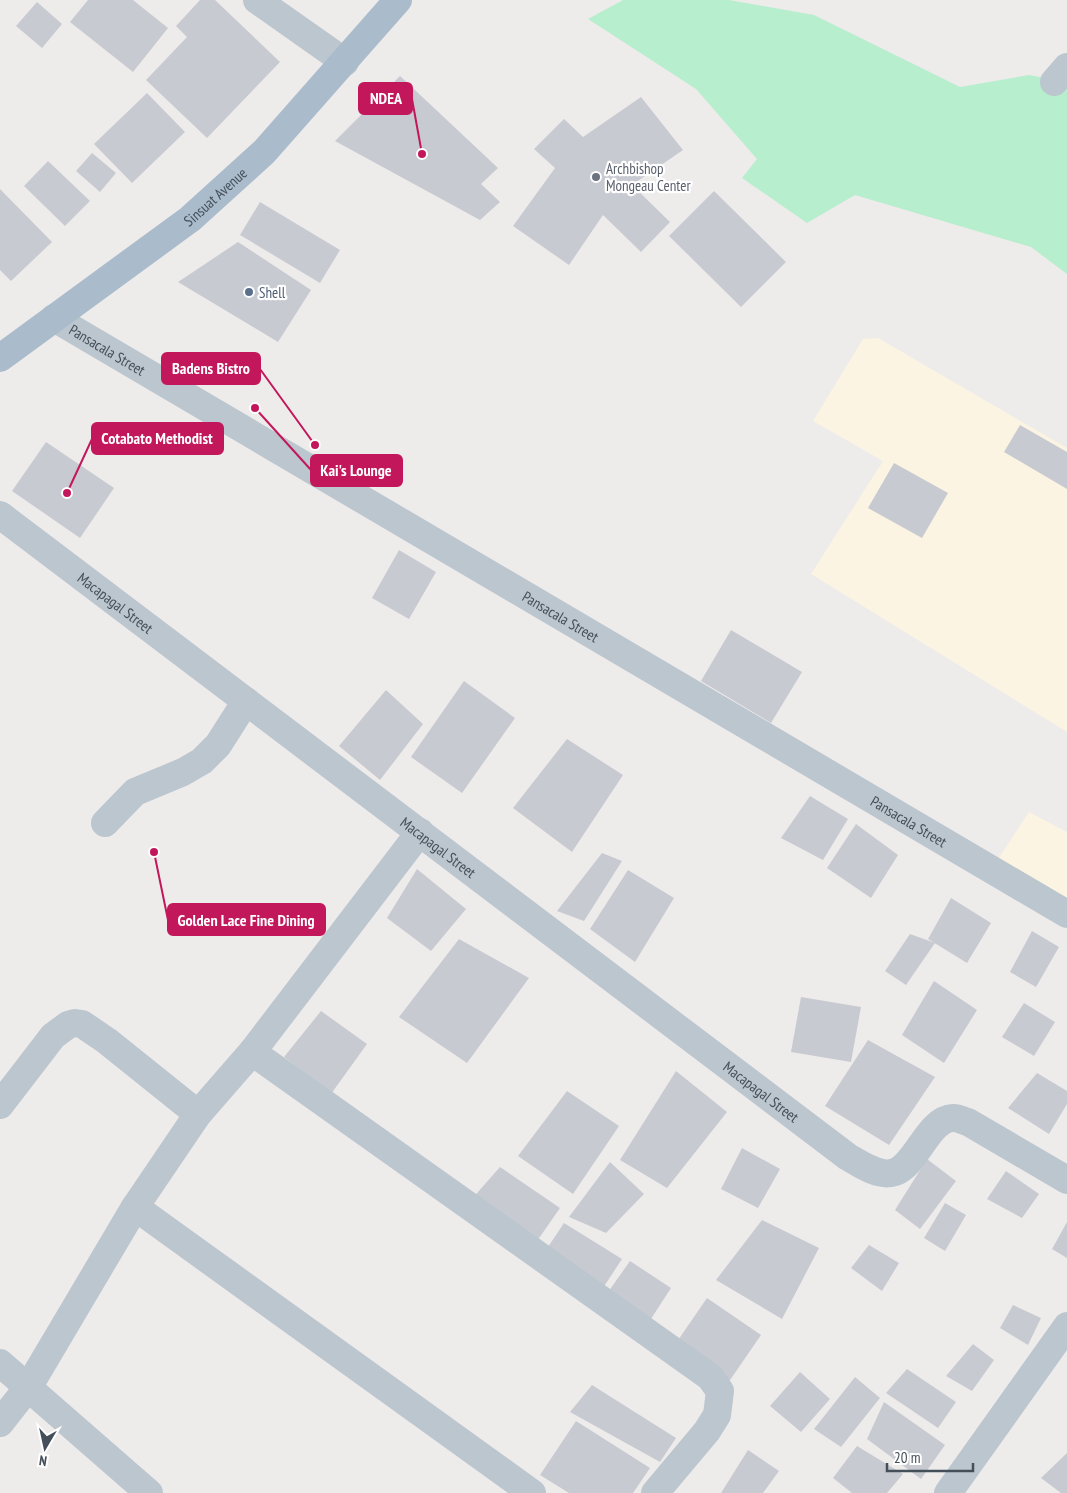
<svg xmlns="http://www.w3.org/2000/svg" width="1067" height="1493" font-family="'PT Sans Narrow',sans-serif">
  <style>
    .commercial { fill: #fbf4e2 }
    .green { fill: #b7eecd }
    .building { fill: #c8cad1 }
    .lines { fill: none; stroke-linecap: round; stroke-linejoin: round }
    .minor { stroke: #bcc6ce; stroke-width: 28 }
    .major { stroke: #aabbcb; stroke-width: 28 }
    .worship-dot { fill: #6b7280; stroke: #fff; stroke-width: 2 }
    .service-dot { fill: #5c6f8a; stroke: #fff; stroke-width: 2 }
    .labels { text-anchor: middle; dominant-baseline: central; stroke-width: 4.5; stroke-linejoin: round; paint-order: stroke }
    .worship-label { font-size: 15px; fill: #5b616d; stroke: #fff; text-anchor: start }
    .street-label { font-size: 15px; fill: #444f59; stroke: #fff }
    .service-label { font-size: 15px; fill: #4e5e75; stroke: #fff; text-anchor: start }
    .leader { fill: none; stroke: #c2185b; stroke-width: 2 }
    .callout-dot { fill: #c2185b; stroke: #fff; stroke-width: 2 }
    .callout { fill: #c2185b; stroke: #c2185b; stroke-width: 2 }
    .callout-label { font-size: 16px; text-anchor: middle; font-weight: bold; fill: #fff }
  </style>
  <rect width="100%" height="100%" fill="#eeebeb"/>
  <path class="commercial" d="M878 338 1067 448V732L811 574 883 461 813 421 863 339Z
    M1029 812 1067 832V910L993 867Z"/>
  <path class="green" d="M623 0H729L814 15 960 87 1029 75 1067 82V274L1031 247 855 195 807 223 742 178 757 159 696 89 588 19Z"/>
  <path class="building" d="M88 0H133L168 28 133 72 70 22Z
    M200 0H215L280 62 207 138 146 80 187 37 176 26Z
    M37 2 62 24 42 48 16 26Z
    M400 76 498 168 481 184 500 202 480 220 335 141Z
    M147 93 185 132 132 183 94 144Z
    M641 97 683 150 632 185 670 222 641 252 603 215 569 265 513 226 555 168 534 149 564 119 583 137Z
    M92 153 116 173 100 192 76 171Z
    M48 161 90 201 65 226 24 186Z
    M0 189 52 242 11 281 0 270Z
    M714 191 786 262 741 307 669 236Z
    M260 202 340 250 320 283 240 235Z
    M238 242 311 290 278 342 178 282Z
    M1020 425 1067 452V489L1004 452Z
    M46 442 114 488 80 538 12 491Z
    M894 463 948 493 922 538 868 508Z
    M399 550 436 572 409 619 372 598Z
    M731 630 802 672 771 723 701 681Z
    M464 681 515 718 462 793 411 757Z
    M386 690 423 724 380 780 339 746Z
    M567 739 623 775 572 852 513 808Z
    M810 796 848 819 823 860 781 838Z
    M856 824 898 855 871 898 827 868Z
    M602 853 622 861 584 921 557 911Z
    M417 869 466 909 431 951 387 918Z
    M628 870 674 898 635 962 590 929Z
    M951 898 991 923 967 963 928 939Z
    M1032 931 1059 947 1036 987 1010 972Z
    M910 934 935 943 906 985 885 971Z
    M459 939 529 978 467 1063 399 1017Z
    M934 981 977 1010 944 1063 902 1035Z
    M801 997 861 1007 851 1062 791 1052Z
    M1024 1003 1055 1022 1034 1056 1002 1037Z
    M321 1011 367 1044 331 1094 284 1057Z
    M868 1040 935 1077 889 1145 825 1106Z
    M676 1071 727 1112 667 1188 620 1160Z
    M1037 1073 1067 1091V1104L1049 1134 1008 1108Z
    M567 1091 619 1126 573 1194 518 1156Z
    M742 1148 780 1169 758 1208 721 1189Z
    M927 1159 956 1181 920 1229 895 1210Z
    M610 1162 644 1194 606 1233 569 1217Z
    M500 1167 560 1208 535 1244 470 1201Z
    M1006 1171 1039 1194 1022 1218 987 1199Z
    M945 1203 966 1215 945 1251 924 1238Z
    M762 1220 819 1248 782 1319 716 1280Z
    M1067 1222V1258L1052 1249Z
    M564 1223 622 1259 599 1294 544 1253Z
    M869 1245 899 1263 882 1291 851 1268Z
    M630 1261 671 1288 649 1322 606 1295Z
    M707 1298 761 1335 728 1383 674 1346Z
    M1013 1305 1041 1318 1028 1345 1000 1328Z
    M973 1344 994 1360 972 1391 946 1376Z
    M907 1369 956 1402 938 1428 886 1393Z
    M800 1372 830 1399 801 1432 770 1406Z
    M855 1377 880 1398 841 1447 814 1429Z
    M592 1385 676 1438 660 1462 570 1412Z
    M884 1402 945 1445 921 1479 867 1439Z
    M576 1421 650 1468 633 1493H569L540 1475Z
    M857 1446 903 1474 887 1493H852L833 1478Z
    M748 1450 779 1471 763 1493H721Z
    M1067 1453V1493H1061L1041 1478Z"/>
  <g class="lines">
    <g class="minor">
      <path d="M257 0 345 62"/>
      <path d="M1054 82 1067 67"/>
      <path id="s1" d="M54 318 1067 914"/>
      <path id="s2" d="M0 515 848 1157C860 1164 880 1178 895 1172 917 1164 928 1119 953 1118 957 1117 963 1121 968 1122L1067 1180"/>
      <path d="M105 823 135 792 183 772 202 761 218 745 246 701"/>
      <path d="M252 1052 710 1377 720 1391 717 1415 707 1431 655 1493"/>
      <path d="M0 1105 53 1036 68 1025 75 1023 82 1024 107 1041 198 1114"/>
      <path d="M135 1207 532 1493"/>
      <path d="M0 1363 149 1493"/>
      <path d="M0 1423 29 1386 135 1207 198 1114 252 1052 420 832"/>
      <path d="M948 1493 1067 1326"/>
    </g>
    <path class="major" id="s3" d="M0 358 190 219 264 152 398 0"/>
  </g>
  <circle class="worship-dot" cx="596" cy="177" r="5"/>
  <circle class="service-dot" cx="249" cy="292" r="5"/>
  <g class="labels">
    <g class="worship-label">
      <text x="606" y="168">Archbishop<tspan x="606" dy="17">Mongeau Center</tspan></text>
    </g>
    <g class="street-label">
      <text stroke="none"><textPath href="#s3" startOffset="269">Sinsuat Avenue</textPath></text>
      <text stroke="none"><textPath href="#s1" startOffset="62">Pansacala Street</textPath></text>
      <text stroke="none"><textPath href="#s2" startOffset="145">Macapagal Street</textPath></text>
      <text stroke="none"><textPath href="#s1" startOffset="588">Pansacala Street</textPath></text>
      <text stroke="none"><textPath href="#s1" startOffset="992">Pansacala Street</textPath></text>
      <text stroke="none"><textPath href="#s2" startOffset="550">Macapagal Street</textPath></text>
      <text stroke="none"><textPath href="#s2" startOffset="955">Macapagal Street</textPath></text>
    </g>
    <g class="service-label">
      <text x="259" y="292">Shell</text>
    </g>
  </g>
  <path class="leader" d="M422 154L412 99M315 445L260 369M67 493L92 439M255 408L311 470M154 852L168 920"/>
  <g class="callout-dot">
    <circle cx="422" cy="154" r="5"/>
    <circle cx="315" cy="445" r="5"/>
    <circle cx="67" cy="493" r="5"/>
    <circle cx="255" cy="408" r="5"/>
    <circle cx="154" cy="852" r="5"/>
  </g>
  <g class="callout">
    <rect x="359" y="83" width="53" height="31" rx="5"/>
    <rect x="162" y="353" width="98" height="31" rx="5"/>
    <rect x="92" y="423" width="131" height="31" rx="5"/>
    <rect x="311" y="455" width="91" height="31" rx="5"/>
    <rect x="168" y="904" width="157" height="31" rx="5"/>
  </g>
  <g class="callout-label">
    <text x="386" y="104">NDEA</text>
    <text x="211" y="374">Badens Bistro</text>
    <text x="157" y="444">Cotabato Methodist</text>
    <text x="356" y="476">Kai's Lounge</text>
    <text x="246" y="926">Golden Lace Fine Dining</text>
  </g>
  <g transform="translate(45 1448) rotate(189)" stroke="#ffffff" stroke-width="4" paint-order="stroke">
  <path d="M0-4L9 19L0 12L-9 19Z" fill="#444f59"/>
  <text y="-8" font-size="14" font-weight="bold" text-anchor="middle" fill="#444f59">N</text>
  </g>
  <path d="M887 1463v8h86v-8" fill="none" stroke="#444f59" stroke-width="2.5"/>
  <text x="894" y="1463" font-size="15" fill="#444f59" stroke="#ffffff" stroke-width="4" paint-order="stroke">20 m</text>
</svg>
